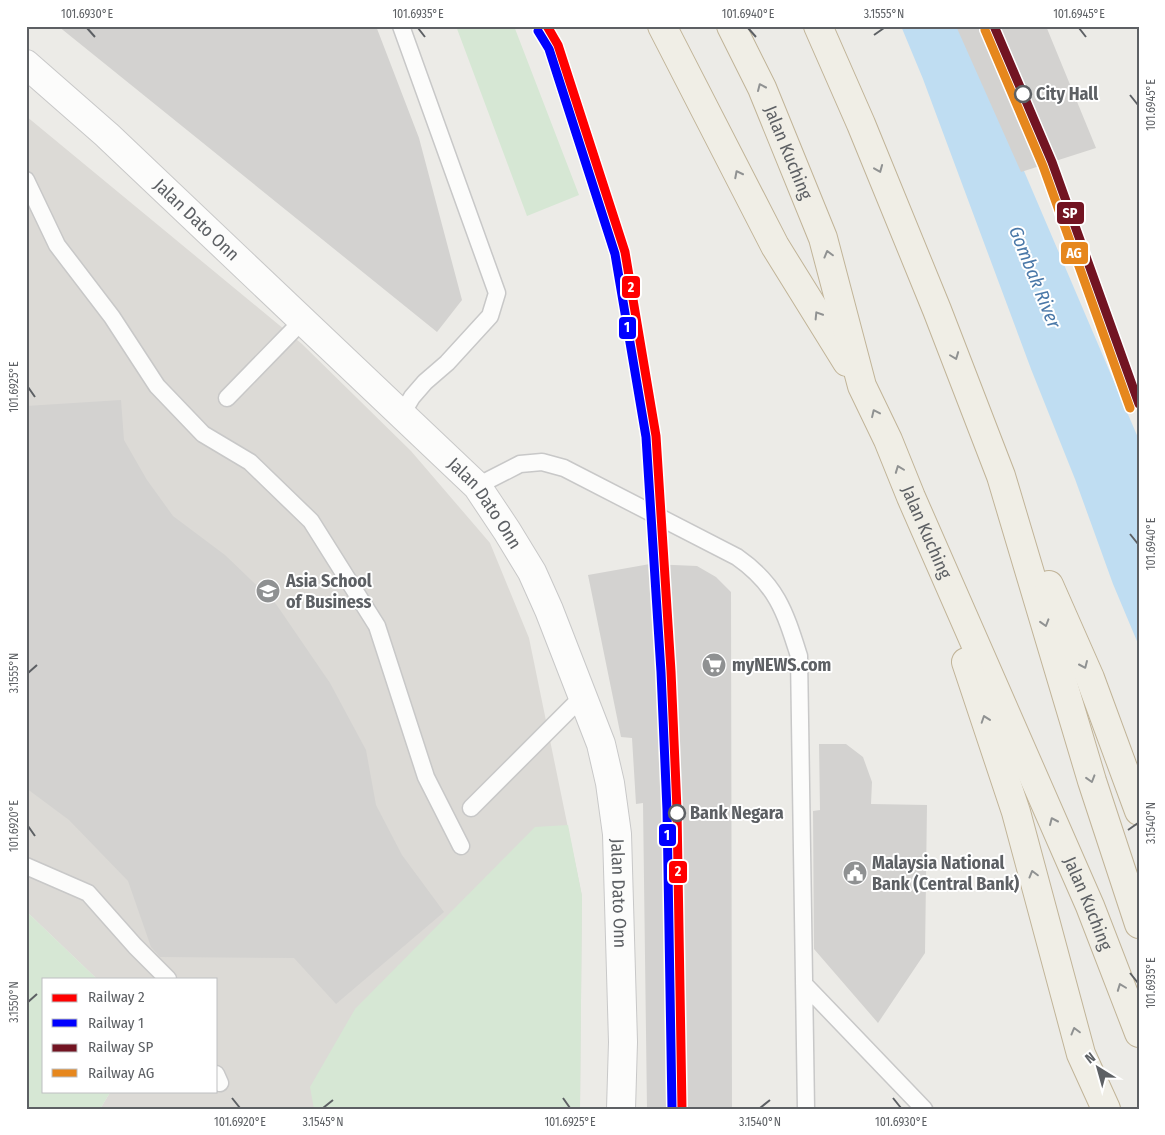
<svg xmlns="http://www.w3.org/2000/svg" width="1165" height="1135" font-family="'Fira Sans Condensed',sans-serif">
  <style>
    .education { fill: #dcdad6 }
    .green { fill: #d6e7d4 }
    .water { fill: #bfddf2 }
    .building { fill: #d3d2d0 }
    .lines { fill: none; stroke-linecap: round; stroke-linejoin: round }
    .service-casing { stroke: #c8c8c8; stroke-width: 19 }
    .tertiary-casing { stroke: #c8c8c8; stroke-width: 30 }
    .trunk-casing { stroke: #c1b498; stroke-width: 30 }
    .service { stroke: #fcfcfb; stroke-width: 16 }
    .tertiary { stroke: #fcfcfb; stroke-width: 28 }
    .trunk { stroke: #f0eee6; stroke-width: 28 }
    .rail-1-casing { stroke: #fff; stroke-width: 12 }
    .rail-2-casing { stroke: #fff; stroke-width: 12 }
    .rail-3-casing { stroke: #fff; stroke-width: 12 }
    .rail-4-casing { stroke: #fff; stroke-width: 12 }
    .rail-1 { stroke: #f00; stroke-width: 9 }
    .rail-2 { stroke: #00f; stroke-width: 9 }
    .rail-3 { stroke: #721422; stroke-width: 9 }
    .rail-4 { stroke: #e6871d; stroke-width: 9 }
    .oneway { stroke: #909292 }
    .ticks { fill: none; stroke: #5d6064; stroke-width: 2 }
    .stop-dot { fill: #fff; stroke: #5d6064; stroke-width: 2.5 }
    .labels { text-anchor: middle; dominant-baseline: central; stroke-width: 4; stroke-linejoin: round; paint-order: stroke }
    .stop-label { font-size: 18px; font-weight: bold; fill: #5d6064; stroke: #fff; text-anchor: start }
    .street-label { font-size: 18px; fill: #5d6064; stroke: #fff }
    .poi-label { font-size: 18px; font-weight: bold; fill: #5d6064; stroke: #fff; text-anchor: start }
    .water-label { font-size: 19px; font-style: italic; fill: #4a78a8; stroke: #fff }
    .line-badge { stroke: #fff; stroke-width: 2 }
    .badge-label { font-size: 14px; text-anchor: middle; font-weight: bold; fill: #fff }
    .neatline { fill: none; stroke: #5d6064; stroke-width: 2 }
    .ticks-label { font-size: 12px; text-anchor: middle; fill: #5d6064 }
  </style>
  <rect width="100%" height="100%" fill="#ecebe7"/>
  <path class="education" d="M26 116 302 344 411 451 490 543 529 638 582 896 580 1109H100L111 1091H216V979H97L26 911Z"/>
  <path class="green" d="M456 26H514L579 195 527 216Z
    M568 825 582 896 580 1109H314L310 1087 355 1009 535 827Z
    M26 911 97 979H44V1091H111L100 1109H26Z"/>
  <path class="water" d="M901 26H962L1139 440V646L1113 584 1075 479 1031 369 923 79Z"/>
  <path class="building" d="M58 26H376L419 138 462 300 437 332Z
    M956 26H1046L1096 148 1021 172Z
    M121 400 124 440 147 480 173 516 225 555 276 604 330 683 366 750 376 805 402 855 444 912 336 1004 294 958 160 957 151 947 128 881 69 820 26 788V406Z
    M650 564 697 566 716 577 731 592 732 1109H647L643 803 636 804 632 738 621 737 588 575Z
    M819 744H846L863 757 872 782 871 804 927 805 925 953 878 1023 814 949 813 811 820 810Z"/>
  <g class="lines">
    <defs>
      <path id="service" d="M401 26 497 293 490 316 447 363 425 382 412 397 402 414
        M26 180 57 245 112 317 157 386 203 434 250 462 311 521 377 626 426 777 461 846
        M227 398 303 320
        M477 486 520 464 542 462 564 468 737 557C777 585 785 612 799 656L806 1109
        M471 808 582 697
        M26 866 88 893 135 946 168 979
        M804 984 924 1109
        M216 1074 220 1083"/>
      <g id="tertiary">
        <path id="s1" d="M26 64 107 135 477 486 507 531 532 572 549 610 601 744 610 783 617 834 623 1042 621 1109"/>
      </g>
      <g id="trunk">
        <path d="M662 26 775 246 847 362"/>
        <path id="s2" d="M731 26 762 88 823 238 862 386 888 440 911 497 1090 906 1139 1033"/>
        <path d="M818 26 861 124 937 310 1001 476 1092 781 1139 924"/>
        <path d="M1049 585 1090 678 1139 811"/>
        <path d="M966 662 1016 812 1081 1054 1106 1109"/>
      </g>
    </defs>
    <use href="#service" class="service-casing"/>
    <use href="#tertiary" class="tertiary-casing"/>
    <use href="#trunk" class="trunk-casing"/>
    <use href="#service" class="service"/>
    <use href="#tertiary" class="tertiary"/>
    <use href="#trunk" class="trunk"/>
    <defs>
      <path id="rail-1" d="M547 26 558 45 625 252 656 436 671 671 677 810 682 1109"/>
      <path id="rail-2" d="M538 31 549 49 615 254 646 437 661 672 667 810 672 1109"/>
      <path id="rail-3" d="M994 26 1052 162 1139 404"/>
      <path id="rail-4" d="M985 30 1043 166 1130 408"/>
    </defs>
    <use href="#rail-1" class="rail-1-casing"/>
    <use href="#rail-2" class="rail-2-casing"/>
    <use href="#rail-3" class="rail-3-casing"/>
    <use href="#rail-4" class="rail-4-casing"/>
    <use href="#rail-1" class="rail-1"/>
    <use href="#rail-2" class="rail-2"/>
    <use href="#rail-3" class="rail-3"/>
    <use href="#rail-4" class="rail-4"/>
  </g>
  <defs><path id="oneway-chevron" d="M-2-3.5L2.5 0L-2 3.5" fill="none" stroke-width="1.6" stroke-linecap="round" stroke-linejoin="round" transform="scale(1.25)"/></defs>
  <g class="oneway">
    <use href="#oneway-chevron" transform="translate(761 87) rotate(-114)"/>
    <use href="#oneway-chevron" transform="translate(879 169) rotate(68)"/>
    <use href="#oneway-chevron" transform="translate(738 174) rotate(-117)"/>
    <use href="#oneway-chevron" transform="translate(828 254) rotate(-105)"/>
    <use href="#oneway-chevron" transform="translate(818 315) rotate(-122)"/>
    <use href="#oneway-chevron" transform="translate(955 356) rotate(69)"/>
    <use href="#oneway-chevron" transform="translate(875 413) rotate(-115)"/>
    <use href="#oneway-chevron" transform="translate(899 469) rotate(-111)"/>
    <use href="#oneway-chevron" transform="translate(1045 623) rotate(73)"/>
    <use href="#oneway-chevron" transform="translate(1084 665) rotate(66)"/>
    <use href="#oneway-chevron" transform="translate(985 719) rotate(-109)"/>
    <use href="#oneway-chevron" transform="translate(1091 779) rotate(73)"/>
    <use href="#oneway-chevron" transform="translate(1053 821) rotate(-114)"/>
    <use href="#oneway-chevron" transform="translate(1033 874) rotate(-105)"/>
    <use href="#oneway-chevron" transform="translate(1121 987) rotate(-111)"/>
    <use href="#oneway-chevron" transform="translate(1075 1031) rotate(-105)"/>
  </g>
  <path class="ticks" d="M87 28 95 37M418 28 425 37M748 28 756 37M1079 28 1086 37M874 35 884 28M1130 95 1138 105M28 387 35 397M1130 534 1138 544M28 673 37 665M28 826 35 836M1128 830 1138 823M1130 973 1138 983M28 1002 37 994M232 1098 240 1108M563 1098 570 1108M893 1098 901 1108M323 1108 333 1100M760 1108 770 1100"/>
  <defs>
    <symbol id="university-disc" viewBox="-11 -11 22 22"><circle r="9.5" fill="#8f9192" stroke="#fff"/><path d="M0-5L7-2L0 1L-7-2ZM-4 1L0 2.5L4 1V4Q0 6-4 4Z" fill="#fff"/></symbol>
    <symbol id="supermarket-disc" viewBox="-11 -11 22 22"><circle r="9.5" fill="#8f9192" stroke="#fff"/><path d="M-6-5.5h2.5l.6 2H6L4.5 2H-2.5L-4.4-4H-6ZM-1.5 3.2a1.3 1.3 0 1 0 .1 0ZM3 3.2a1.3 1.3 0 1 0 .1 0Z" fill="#fff"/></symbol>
    <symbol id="civic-disc" viewBox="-11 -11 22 22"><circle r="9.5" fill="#8f9192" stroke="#fff"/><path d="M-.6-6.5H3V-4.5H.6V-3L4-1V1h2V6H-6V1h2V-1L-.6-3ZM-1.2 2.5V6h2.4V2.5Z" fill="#fff"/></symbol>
  </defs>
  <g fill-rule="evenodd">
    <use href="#university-disc" x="254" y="577" width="28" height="28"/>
    <use href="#supermarket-disc" x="700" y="651" width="28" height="28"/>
    <use href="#civic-disc" x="841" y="859" width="28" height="28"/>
  </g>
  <g class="stop-dot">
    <circle cx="1023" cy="94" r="8"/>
    <circle cx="677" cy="813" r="8"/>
  </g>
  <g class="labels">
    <g class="stop-label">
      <text x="1036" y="94">City Hall</text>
      <text x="690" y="813">Bank Negara</text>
    </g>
    <g class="street-label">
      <text stroke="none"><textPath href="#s2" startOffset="139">Jalan Kuching</textPath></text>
      <text stroke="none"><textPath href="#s1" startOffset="231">Jalan Dato Onn</textPath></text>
      <text stroke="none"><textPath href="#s1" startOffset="636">Jalan Dato Onn</textPath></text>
      <text stroke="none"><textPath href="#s2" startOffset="544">Jalan Kuching</textPath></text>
      <text stroke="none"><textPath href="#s1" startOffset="1056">Jalan Dato Onn</textPath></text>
      <text stroke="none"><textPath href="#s2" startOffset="949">Jalan Kuching</textPath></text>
    </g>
    <g class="poi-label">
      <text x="286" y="581">Asia School<tspan x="286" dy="21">of Business</tspan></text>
      <text x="732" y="665">myNEWS.com</text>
      <text x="872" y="863">Malaysia National<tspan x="872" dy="21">Bank (Central Bank)</tspan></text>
    </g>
    <g class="water-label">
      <text transform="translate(1035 277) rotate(68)">Gombak River</text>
    </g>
  </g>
  <g class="line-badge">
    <rect x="1056" y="201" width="29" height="24" rx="5" fill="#721422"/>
    <rect x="1060" y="241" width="29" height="24" rx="5" fill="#e6871d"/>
    <rect x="621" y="275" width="20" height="24" rx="5" fill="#f00"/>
    <rect x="618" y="316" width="19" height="24" rx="5" fill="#00f"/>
    <rect x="658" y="823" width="19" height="24" rx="5" fill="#00f"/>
    <rect x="668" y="860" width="20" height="24" rx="5" fill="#f00"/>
  </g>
  <g class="badge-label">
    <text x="1070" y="218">SP</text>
    <text x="1074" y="258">AG</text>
    <text x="631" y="292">2</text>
    <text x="627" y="332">1</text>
    <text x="667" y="840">1</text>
    <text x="678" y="876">2</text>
  </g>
  <rect width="1165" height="1135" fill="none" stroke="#ffffff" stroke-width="55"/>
  <rect x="42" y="978" width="175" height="115" fill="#ffffff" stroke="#bebfc1"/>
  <rect x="52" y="994" width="25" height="8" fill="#ff0000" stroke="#bebfc1"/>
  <text x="88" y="1002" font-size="15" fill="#5d6064">Railway 2</text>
  <rect x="52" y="1019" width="25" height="8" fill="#0000ff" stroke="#bebfc1"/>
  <text x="88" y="1028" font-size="15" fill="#5d6064">Railway 1</text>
  <rect x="52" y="1044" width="25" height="8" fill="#721422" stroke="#bebfc1"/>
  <text x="88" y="1052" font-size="15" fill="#5d6064">Railway SP</text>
  <rect x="52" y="1069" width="25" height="8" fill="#e6871d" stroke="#bebfc1"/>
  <text x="88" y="1078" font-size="15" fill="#5d6064">Railway AG</text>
  <g transform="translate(1098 1068) rotate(323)" stroke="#ffffff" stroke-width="4" paint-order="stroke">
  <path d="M0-4L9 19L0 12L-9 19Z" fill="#5d6064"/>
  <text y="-8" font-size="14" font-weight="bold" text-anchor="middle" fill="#5d6064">N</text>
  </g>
  <rect x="28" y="28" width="1110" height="1080" class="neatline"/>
  <g class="ticks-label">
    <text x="87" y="18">101.6930°E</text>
    <text x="418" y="18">101.6935°E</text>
    <text x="748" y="18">101.6940°E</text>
    <text x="884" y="18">3.1555°N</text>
    <text x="1079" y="18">101.6945°E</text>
    <text transform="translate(1151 105) rotate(-90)" y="4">101.6945°E</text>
    <text transform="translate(14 387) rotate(-90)" y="4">101.6925°E</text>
    <text transform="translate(1151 544) rotate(-90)" y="4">101.6940°E</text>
    <text transform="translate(14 673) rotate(-90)" y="4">3.1555°N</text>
    <text transform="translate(1151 823) rotate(-90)" y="4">3.1540°N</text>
    <text transform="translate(14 826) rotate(-90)" y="4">101.6920°E</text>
    <text transform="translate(1151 983) rotate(-90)" y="4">101.6935°E</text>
    <text transform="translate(14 1002) rotate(-90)" y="4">3.1550°N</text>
    <text x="240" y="1126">101.6920°E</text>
    <text x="323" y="1126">3.1545°N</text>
    <text x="570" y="1126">101.6925°E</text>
    <text x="760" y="1126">3.1540°N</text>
    <text x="901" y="1126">101.6930°E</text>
  </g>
</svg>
